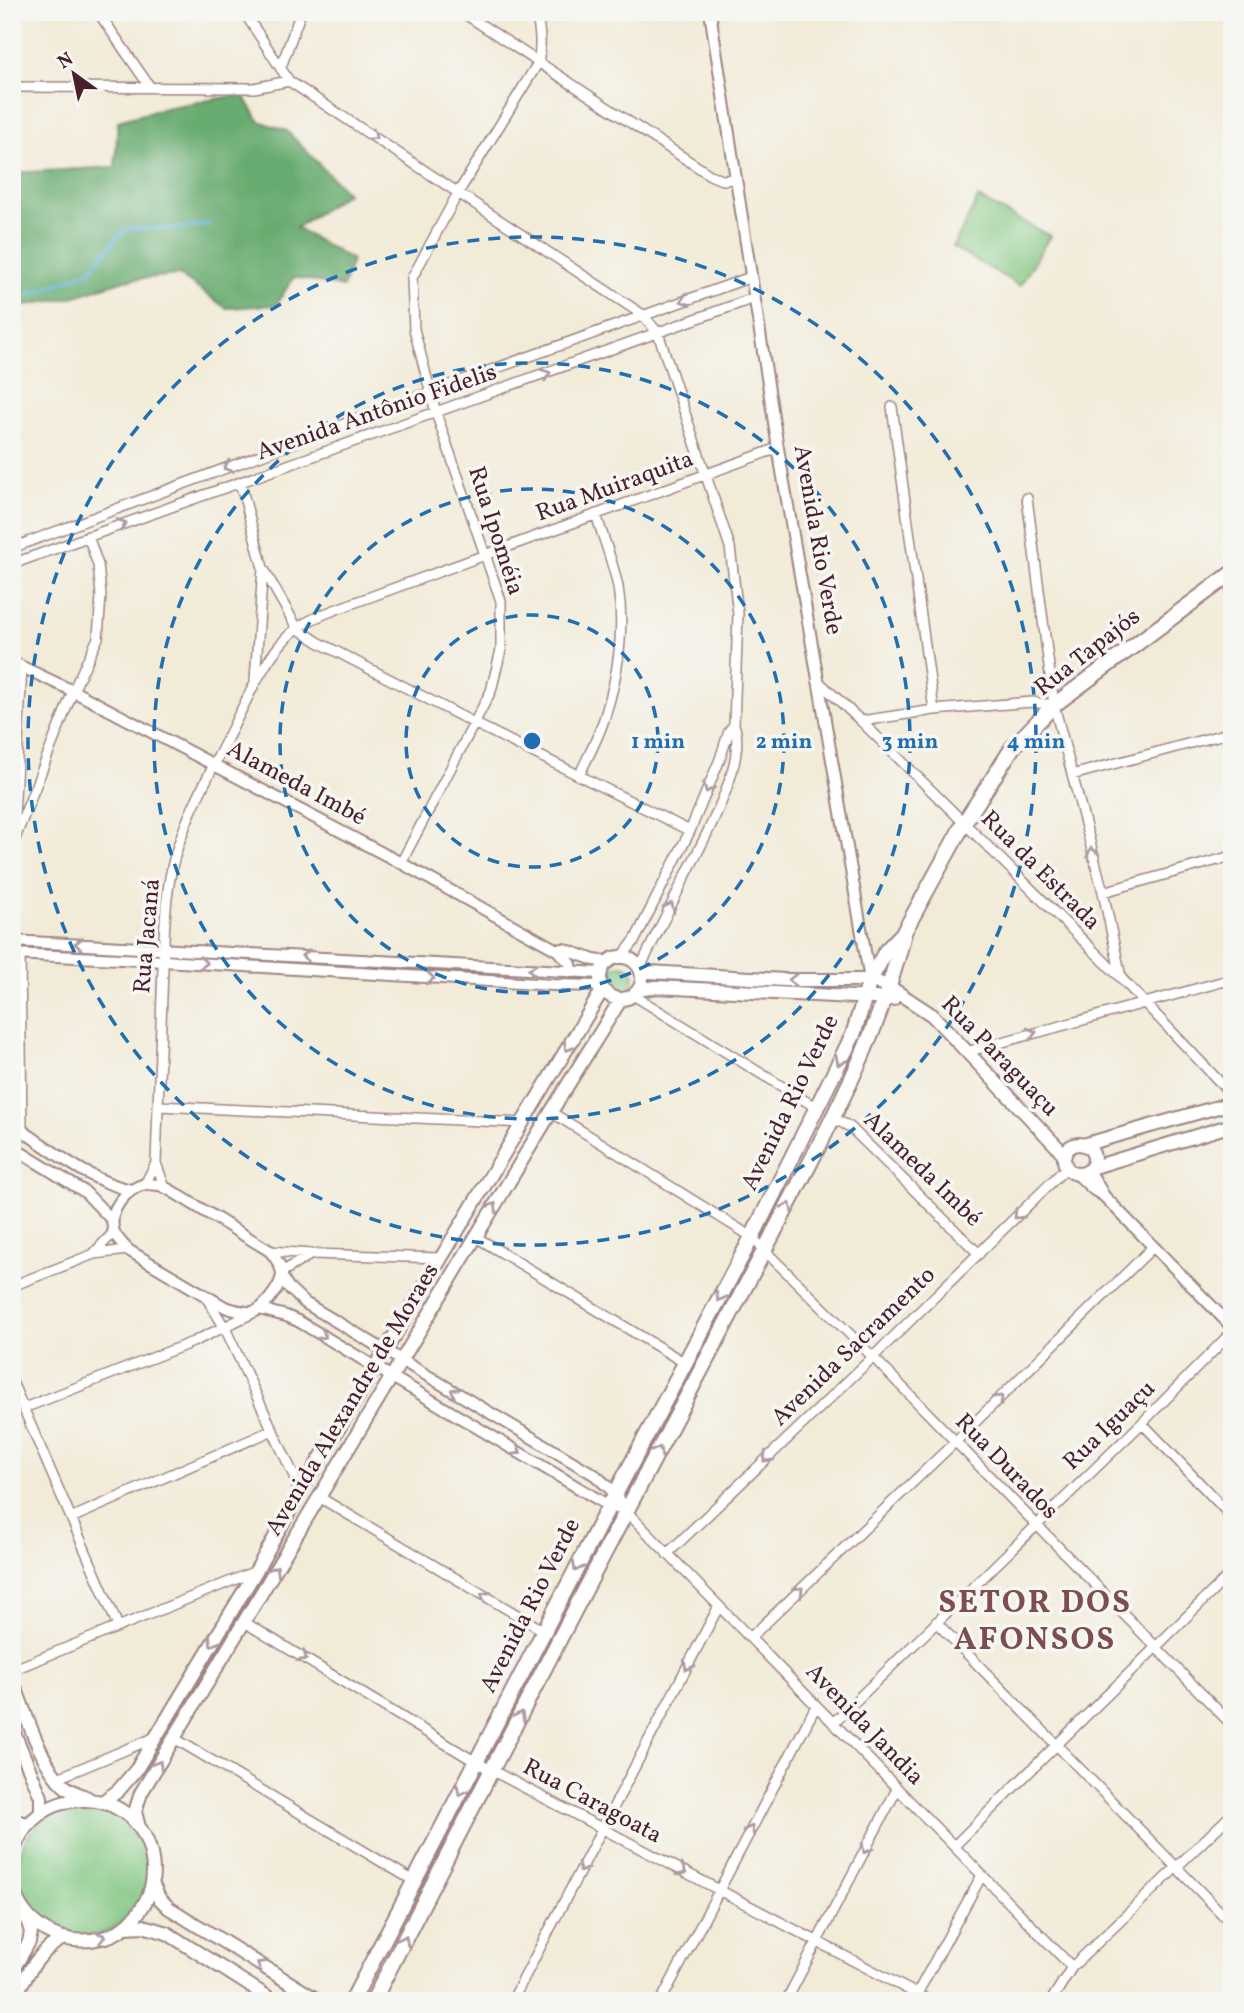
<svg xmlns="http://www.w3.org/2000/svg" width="1244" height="2013" font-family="Vollkorn,serif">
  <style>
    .green { fill: #81c681; stroke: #667256; stroke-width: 2 }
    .forest { fill: #68ab6f; stroke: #59654d; stroke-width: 2 }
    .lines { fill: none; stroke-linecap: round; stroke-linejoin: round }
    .stream { stroke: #5fb1da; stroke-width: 3.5 }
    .minor-casing { stroke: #9e8582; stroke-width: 12 }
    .tertiary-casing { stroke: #9e8582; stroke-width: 14 }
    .secondary-casing { stroke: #9e8582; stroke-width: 16 }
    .primary-casing { stroke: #9e8582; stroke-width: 18 }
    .minor { stroke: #fff; stroke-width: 9 }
    .tertiary { stroke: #fff; stroke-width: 10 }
    .secondary { stroke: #fff; stroke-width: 12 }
    .primary { stroke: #fff; stroke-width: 14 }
    .oneway { stroke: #ae9aa0 }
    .ring { fill: none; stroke: #1f6fb2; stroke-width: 3.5; stroke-dasharray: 12 9 }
    .labels { text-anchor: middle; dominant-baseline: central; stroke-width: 7; stroke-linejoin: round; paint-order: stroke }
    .street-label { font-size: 24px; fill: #4a1f2b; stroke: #f6f6f2 }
    .district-label { font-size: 32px; font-weight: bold; letter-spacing: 2px; fill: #7d4e4d; stroke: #f6f6f2 }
    .centre { fill: #1f6fb2; stroke: #f6f6f2; stroke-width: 3.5 }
    .ring-label { font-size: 21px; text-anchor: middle; font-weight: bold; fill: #1f6fb2; stroke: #f6f6f2; stroke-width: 7; stroke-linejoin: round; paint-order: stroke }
  </style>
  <rect width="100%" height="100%" fill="#f6f6f2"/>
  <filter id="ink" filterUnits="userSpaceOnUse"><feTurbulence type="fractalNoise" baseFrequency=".0143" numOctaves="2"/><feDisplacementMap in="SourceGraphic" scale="14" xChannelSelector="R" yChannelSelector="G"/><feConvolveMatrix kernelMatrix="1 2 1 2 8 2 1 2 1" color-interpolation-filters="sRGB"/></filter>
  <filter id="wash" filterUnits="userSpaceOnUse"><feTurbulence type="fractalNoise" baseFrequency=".00686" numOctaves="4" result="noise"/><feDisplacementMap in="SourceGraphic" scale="28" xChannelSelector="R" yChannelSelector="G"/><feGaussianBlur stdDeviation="1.57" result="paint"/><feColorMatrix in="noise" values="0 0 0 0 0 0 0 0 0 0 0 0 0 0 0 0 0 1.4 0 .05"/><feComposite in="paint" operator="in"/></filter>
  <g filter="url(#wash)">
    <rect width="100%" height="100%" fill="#f2ebd8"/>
    <path class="green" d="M978 198 1050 236 1020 286 953 247Z
      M608 978a13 13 0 1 1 26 0a13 13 0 1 1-26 0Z
      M18 1871a65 65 0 1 1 130 0a65 65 0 1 1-130 0Z"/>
    <path class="forest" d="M243 94 259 121 287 131 347 193 296 228 352 260 343 287 294 277 276 305 226 308 179 275 124 280 70 298 12 307V173L115 167 118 121 165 108Z"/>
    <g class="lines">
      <path class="stream" d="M12 295 35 293 89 271 125 229 186 228 209 224"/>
    </g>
  </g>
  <g filter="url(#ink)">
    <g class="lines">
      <defs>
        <path id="minor" d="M98 12 150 87
          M244 12 289 81 643 315 658 333 730 547 738 614 734 725C749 763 700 846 683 881 669 910 654 939 640 968
          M462 12 710 175 722 180 736 179
          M281 67 301 12
          M12 87 254 88 289 81
          M892 407 934 710
          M240 482 263 568 255 680
          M1027 498 1054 705 1103 892 1121 977
          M12 548 430 392 751 277
          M12 564 754 298
          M263 568 297 628 318 642 474 723 690 831
          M817 680 861 721 1122 979 1232 1095
          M861 721 934 710 1032 702 1054 705
          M1072 775 1232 732
          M579 776C588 756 599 737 605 716 618 676 625 629 618 587 613 562 603 538 596 514
          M13 836 22 666
          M12 846 73 691 98 638 101 595 98 565 88 536
          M401 863 491 691 501 650V601L436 413 414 329 412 278 458 193 538 63C542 45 540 30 536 12
          M1103 892 1232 856
          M20 954 22 1131
          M622 957 635 940 690 831 720 759 729 731 734 725
          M633 995 817 1108
          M966 1052 1232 979
          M158 1106 522 1123
          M551 1112 752 1237 765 1251 873 1357 1232 1725
          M833 1118 850 1127 979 1254
          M145 1184 156 1163
          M165 1188 156 1163 164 941C165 909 168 875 178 846 190 808 210 774 227 739 244 706 268 648 299 627 310 619 324 614 337 609L778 448
          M476 1237 685 1363
          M270 1251 311 1254 441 1258
          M95 1252 114 1232
          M282 1272 310 1255
          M12 1286 94 1254 128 1250
          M206 1297 225 1328 294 1476 299 1494
          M12 1382 118 1626
          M24 1408 193 1342 255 1312
          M1142 1423 1232 1517
          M319 1497 544 1631
          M626 1511 1072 1967
          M71 1518 273 1430
          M667 1554 873 1357 1067 1167
          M244 1622 476 1762 930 2001
          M936 1622 1232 1924
          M750 1638 955 1442 1153 1247
          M12 1670 256 1571
          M833 1723 1142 1423 1232 1332
          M174 1738 414 1881
          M58 1778 156 1737
          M954 1846 1232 1572
          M512 2001 719 1606
          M661 2001 816 1706
          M786 2001 897 1789
          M913 2001 982 1875
          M1051 2001 1072 1967 1232 1814"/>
        <path id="tertiary" d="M710 12 778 448 870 980
          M12 662 73 691 401 863 557 950 571 964 572 972
          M12 941 601 973
          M557 950 564 949 594 960 609 962
          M12 954 164 961 553 985 602 986
          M12 1124C50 1148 86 1180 131 1190
          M12 1147 85 1192 112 1220
          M1089 1170 1103 1194
          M1076 1173 1094 1190 1104 1196 1232 1327
          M145 1184 160 1185 170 1190 270 1251C275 1257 282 1266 282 1275 281 1286 263 1311 252 1312 243 1313 234 1310 225 1307L128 1250C123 1244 117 1239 114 1232 107 1210 126 1189 145 1184Z
          M282 1277 288 1287 305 1303 595 1475 616 1494 626 1511
          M259 1309 286 1316 298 1321 609 1506 616 1508"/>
        <path id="secondary" d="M600 978a21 21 0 1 1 42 0a21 21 0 1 1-42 0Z
          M641 970 649 972 785 980H870L888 986 932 1015 1065 1155
          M638 990 656 987 893 999
          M1064 1159a15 15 0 1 1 30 0a15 15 0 1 1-30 0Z
          M1083 1145 1232 1103
          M1091 1168 1232 1125
          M12 1679C24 1708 42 1770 67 1788 73 1792 81 1795 88 1798
          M12 1728 41 1797V1812
          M102 1802 118 1791 136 1770 256 1571 299 1494 603 989
          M12 1820 28 1824
          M139 1827 135 1812 141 1793 551 1112 621 999
          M12 1857C29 1784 134 1779 151 1854 155 1871 153 1890 143 1906 134 1920 120 1934 102 1938 61 1948 23 1926 12 1885
          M152 1883 159 1898 169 1908 319 2001
          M125 1927 143 1926 167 1933 274 2001
          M12 1971 29 1942 31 1932 27 1919
          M12 2001C26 1977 37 1952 62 1939"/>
        <path id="primary" d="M352 2001 609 1506 752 1237 853 1035 870 980 886 951 904 932 964 823 1013 747 1054 705 1232 573
          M373 2001C478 1796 583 1591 691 1389 731 1314 770 1240 809 1165 847 1091 885 1015 904 933"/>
      </defs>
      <use href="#minor" class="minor-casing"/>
      <use href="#tertiary" class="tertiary-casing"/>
      <use href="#secondary" class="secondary-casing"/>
      <use href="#primary" class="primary-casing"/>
      <use href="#minor" class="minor"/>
      <use href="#tertiary" class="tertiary"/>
      <use href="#secondary" class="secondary"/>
      <use href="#primary" class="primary"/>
    </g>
    <defs><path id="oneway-chevron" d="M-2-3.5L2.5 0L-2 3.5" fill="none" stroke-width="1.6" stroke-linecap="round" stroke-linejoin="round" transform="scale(1.75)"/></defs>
    <g class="oneway">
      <use href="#oneway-chevron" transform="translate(373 136) rotate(34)"/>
      <use href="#oneway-chevron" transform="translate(685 300) rotate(160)"/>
      <use href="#oneway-chevron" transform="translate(546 374) rotate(-20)"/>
      <use href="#oneway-chevron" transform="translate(228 467) rotate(159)"/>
      <use href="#oneway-chevron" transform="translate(122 524) rotate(-20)"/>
      <use href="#oneway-chevron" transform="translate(708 788) rotate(113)"/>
      <use href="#oneway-chevron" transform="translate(1092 852) rotate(-105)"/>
      <use href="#oneway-chevron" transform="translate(670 907) rotate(-64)"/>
      <use href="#oneway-chevron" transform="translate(79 944) rotate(-177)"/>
      <use href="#oneway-chevron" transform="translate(306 956) rotate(-177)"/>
      <use href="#oneway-chevron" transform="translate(203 963) rotate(4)"/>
      <use href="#oneway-chevron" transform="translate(533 970) rotate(-177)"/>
      <use href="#oneway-chevron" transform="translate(430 978) rotate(4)"/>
      <use href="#oneway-chevron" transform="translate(793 980) rotate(-180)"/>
      <use href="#oneway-chevron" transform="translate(1032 1033) rotate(-15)"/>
      <use href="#oneway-chevron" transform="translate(568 1047) rotate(121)"/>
      <use href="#oneway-chevron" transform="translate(840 1061) rotate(116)"/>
      <use href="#oneway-chevron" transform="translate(493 1207) rotate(-59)"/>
      <use href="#oneway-chevron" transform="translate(788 1207) rotate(-63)"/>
      <use href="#oneway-chevron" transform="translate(1018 1215) rotate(135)"/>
      <use href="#oneway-chevron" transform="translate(720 1297) rotate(118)"/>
      <use href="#oneway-chevron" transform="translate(322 1335) rotate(30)"/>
      <use href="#oneway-chevron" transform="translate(455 1392) rotate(-149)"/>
      <use href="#oneway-chevron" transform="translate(999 1399) rotate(-45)"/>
      <use href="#oneway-chevron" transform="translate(517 1451) rotate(31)"/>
      <use href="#oneway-chevron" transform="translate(658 1451) rotate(-62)"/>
      <use href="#oneway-chevron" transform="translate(767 1458) rotate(136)"/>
      <use href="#oneway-chevron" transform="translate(577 1567) rotate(117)"/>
      <use href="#oneway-chevron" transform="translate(275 1570) rotate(-59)"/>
      <use href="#oneway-chevron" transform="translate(799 1591) rotate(-44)"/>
      <use href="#oneway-chevron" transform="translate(485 1596) rotate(-149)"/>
      <use href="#oneway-chevron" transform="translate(213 1642) rotate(121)"/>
      <use href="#oneway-chevron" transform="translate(303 1657) rotate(31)"/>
      <use href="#oneway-chevron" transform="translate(688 1666) rotate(118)"/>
      <use href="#oneway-chevron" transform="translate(520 1716) rotate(-63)"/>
      <use href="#oneway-chevron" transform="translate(158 1765) rotate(-59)"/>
      <use href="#oneway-chevron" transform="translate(461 1791) rotate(117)"/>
      <use href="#oneway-chevron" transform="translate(750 1830) rotate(-62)"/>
      <use href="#oneway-chevron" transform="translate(866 1849) rotate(118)"/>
      <use href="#oneway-chevron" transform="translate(582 1868) rotate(118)"/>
      <use href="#oneway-chevron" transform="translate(682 1871) rotate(28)"/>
      <use href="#oneway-chevron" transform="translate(101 1937) rotate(-16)"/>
      <use href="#oneway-chevron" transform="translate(404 1940) rotate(-63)"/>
      <use href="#oneway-chevron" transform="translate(261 1965) rotate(-148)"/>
    </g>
  </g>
  <g class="ring">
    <circle cx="532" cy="741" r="126"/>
    <circle cx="532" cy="741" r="252"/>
    <circle cx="532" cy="741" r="378"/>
    <circle cx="532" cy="741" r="504"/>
  </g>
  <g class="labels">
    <g class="street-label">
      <text transform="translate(377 413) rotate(-19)">Avenida Antônio Fidelis</text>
      <text transform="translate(615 487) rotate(-20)">Rua Muiraquita</text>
      <text transform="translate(495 531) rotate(72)">Rua Ipoméia</text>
      <text transform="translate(817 540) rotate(80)">Avenida Rio Verde</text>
      <text transform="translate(1088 653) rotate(-38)">Rua Tapajós</text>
      <text transform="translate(296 784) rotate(28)">Alameda Imbé</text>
      <text transform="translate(1040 871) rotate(45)">Rua da Estrada</text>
      <text transform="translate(148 936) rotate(-85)">Rua Jacaná</text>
      <text transform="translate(999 1057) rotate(46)">Rua Paraguaçu</text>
      <text transform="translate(791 1103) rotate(-64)">Avenida Rio Verde</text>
      <text transform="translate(922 1170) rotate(44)">Alameda Imbé</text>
      <text transform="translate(854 1347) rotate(-44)">Avenida Sacramento</text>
      <text transform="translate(353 1400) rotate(-59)">Avenida Alexandre de Moraes</text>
      <text transform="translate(1110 1426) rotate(-44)">Rua Iguaçu</text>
      <text transform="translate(1006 1467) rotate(46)">Rua Durados</text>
      <text transform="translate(531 1606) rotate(-63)">Avenida Rio Verde</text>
      <text transform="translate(864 1725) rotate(46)">Avenida Jandia</text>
      <text transform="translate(592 1802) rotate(28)">Rua Caragoata</text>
    </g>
    <g class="district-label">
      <text x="1035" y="1604">SETOR DOS<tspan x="1035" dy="37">AFONSOS</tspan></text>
    </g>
  </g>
  <circle cx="532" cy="741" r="10" class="centre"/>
  <g class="ring-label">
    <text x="658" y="748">1 min</text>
    <text x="784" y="748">2 min</text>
    <text x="910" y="748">3 min</text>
    <text x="1036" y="748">4 min</text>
  </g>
  <rect width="1244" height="2013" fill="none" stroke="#f6f6f2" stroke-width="42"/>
  <g transform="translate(74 74) rotate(327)" stroke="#f6f6f2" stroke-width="5" paint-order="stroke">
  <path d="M0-5L12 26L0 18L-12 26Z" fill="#4a1f2b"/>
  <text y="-10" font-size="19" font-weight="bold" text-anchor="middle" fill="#4a1f2b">N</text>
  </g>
</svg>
